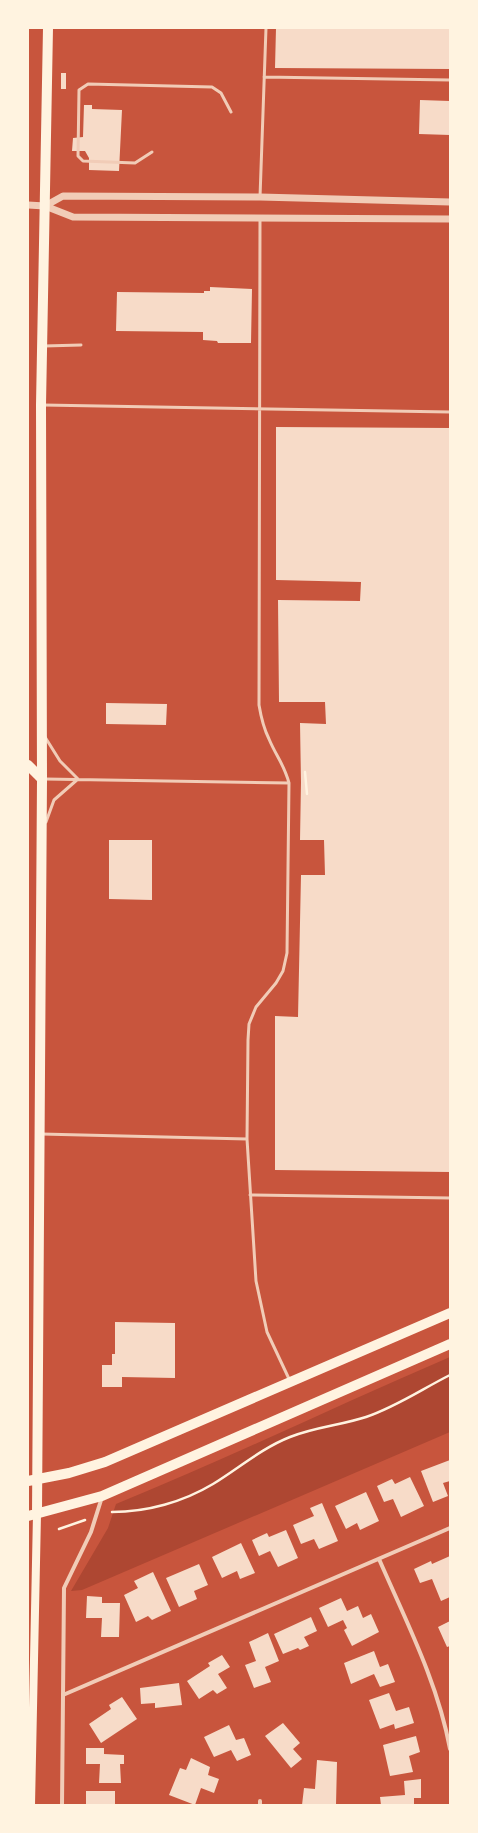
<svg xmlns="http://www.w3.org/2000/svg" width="478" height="1833" font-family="'Roboto Condensed',sans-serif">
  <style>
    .green { fill: #ae4732 }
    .building { fill: #f7dbc8 }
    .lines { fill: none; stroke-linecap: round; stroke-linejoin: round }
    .path { stroke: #fff3e0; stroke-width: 2.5 }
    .service { stroke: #f1ccb7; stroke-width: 3 }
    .minor { stroke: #f1ccb7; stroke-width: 4 }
    .tertiary { stroke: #f1ccb7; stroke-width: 7 }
    .secondary { stroke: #fff3e0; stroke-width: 8 }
    .primary { stroke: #fff3e0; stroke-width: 10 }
  </style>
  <rect width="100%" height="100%" fill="#c8553d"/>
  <path class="green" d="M450 1357V1432L82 1590 71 1591 108 1528 116 1504C229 1458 338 1405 450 1357Z"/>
  <path class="building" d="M276 28H450V69L275 68Z
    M61 73H66V89H61Z
    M420 100 450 101V135L419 134Z
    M84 105H92V109L122 110 119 171 89 170V158L85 151H72L73 138 83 137Z
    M210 287 252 289 251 343H218L217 341 203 340V332L116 331 117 292 204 293V291H210Z
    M276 427 450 428V1172L275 1170V1016L298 1017 301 875H325L324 840H300L301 782 300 723 326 724 325 702H279L278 600 360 601 361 582 276 580Z
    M106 703 167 704 166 725 106 724Z
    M109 840H152V900L109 899Z
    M115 1322 175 1323V1378L122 1377V1387H102V1365H112V1354H115Z
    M450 1460V1481L443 1483 448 1496 433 1502 421 1471Z
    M410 1477 424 1506 401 1517 393 1499 384 1502 377 1486 392 1479 395 1484Z
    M366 1492 379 1521 360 1530 357 1523 346 1529 335 1506Z
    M322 1503 338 1541 319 1549 314 1539 301 1544 293 1525 314 1516 310 1508Z
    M286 1530 298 1558 278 1567 270 1551 259 1556 252 1540 267 1533 269 1537Z
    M241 1543 255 1573 240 1579 237 1571 222 1578 212 1557Z
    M450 1556V1597L441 1601 432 1579 420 1583 414 1569 431 1561 432 1564Z
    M199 1564 208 1585 194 1591 197 1599 179 1607 166 1578Z
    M153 1572 171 1611 152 1620 148 1616 136 1622 124 1595 138 1588 134 1581Z
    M87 1596 102 1597V1603H120L119 1637H101L102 1618H86Z
    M341 1598 347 1611 358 1606 363 1618 371 1614 379 1632 352 1646 344 1630 347 1628 343 1620 328 1627 319 1608Z
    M311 1617 317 1631 304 1637 309 1646 300 1650 298 1648 283 1654 274 1634Z
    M450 1621V1646L447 1647 438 1627Z
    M268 1633 279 1661 265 1667 271 1682 254 1688 245 1665 256 1661 249 1642Z
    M374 1651 380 1667 388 1664 395 1682 380 1687 374 1674 351 1684 344 1663Z
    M222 1655 230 1667 218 1674 227 1688 217 1694 213 1690 199 1699 187 1681 210 1666 208 1663Z
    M179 1683 182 1705 155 1708V1703L141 1704 140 1688Z
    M389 1693 396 1711 409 1707 414 1723 395 1729 394 1724 380 1729 369 1700Z
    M122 1697 137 1719 101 1743 89 1724 111 1709 109 1705Z
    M283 1723 300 1743 293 1749 302 1759 291 1768 265 1736Z
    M229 1725 236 1740 244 1738 251 1755 237 1761 231 1750 214 1757 204 1737Z
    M416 1736 420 1752 409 1756 413 1772 390 1776 383 1745Z
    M86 1748H104V1754L124 1755V1764H120L121 1783H99L100 1764H86Z
    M191 1758 210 1767 208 1775 219 1779 214 1793 201 1788 195 1805 169 1795 180 1768 186 1770Z
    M317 1760 337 1762 336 1805H302L304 1788 315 1789Z
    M421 1779V1798H414V1805H381L380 1797 405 1795 404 1781Z
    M86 1791H115V1805H86Z"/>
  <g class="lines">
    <path class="path" d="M305 772 307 794
      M112 1512C147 1512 183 1502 213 1484 239 1468 262 1448 290 1437 315 1427 342 1425 366 1417 396 1407 422 1389 450 1375
      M59 1529 85 1520"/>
    <path class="service" d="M264 77 450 80
      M152 152 135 163 83 161 78 156 79 90 88 84 212 87 221 93 231 112
      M260 197 266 28
      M260 218 259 705C261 717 264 729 269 739 276 756 284 764 289 783L287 953 283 971 276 983 256 1007 249 1024 248 1040 247 1139 256 1281 267 1332 290 1381
      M44 346 81 345
      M43 405 450 412
      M45 737 60 761 78 779 54 800 46 822
      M45 779 289 783
      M41 1134 247 1139
      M250 1195 450 1198"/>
    <path class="minor" d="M379 1559C406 1621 438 1683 450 1749
      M63 1695 450 1528
      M62 1805 64 1588 91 1532 102 1497
      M260 1805V1801"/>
    <path class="tertiary" d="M28 205 45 206 73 217 450 219
      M45 206 63 196 260 197 450 202"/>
    <path class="secondary" d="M31 1805 37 1514"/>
    <path class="primary" d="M28 765 42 779
      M28 1481 69 1473 105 1462 450 1313
      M37 1514 42 779 41 405 48 28
      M28 1516 102 1496 450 1344"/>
  </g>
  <rect width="478" height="1833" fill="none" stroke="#fff3e0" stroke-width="58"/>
</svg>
